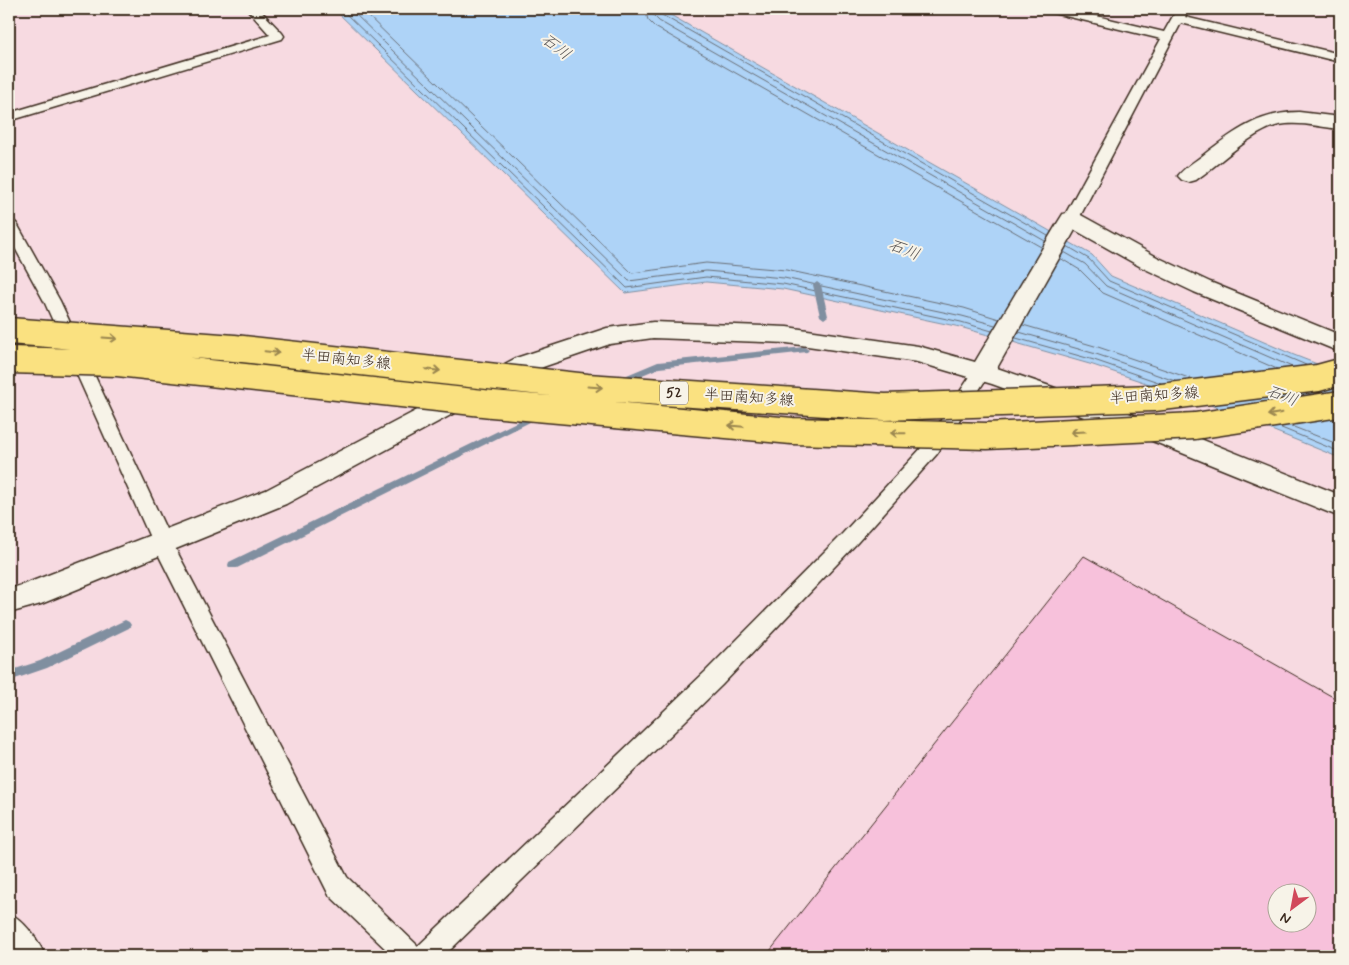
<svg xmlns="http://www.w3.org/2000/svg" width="1349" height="965" font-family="Mynerve,'Klee One',sans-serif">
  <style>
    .built { fill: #f7dae1; fill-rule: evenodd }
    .water { fill: #aed3f7; stroke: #808fa0 }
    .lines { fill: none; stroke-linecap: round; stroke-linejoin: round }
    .shore { stroke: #696e75; stroke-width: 1 }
    .stream { fill: #808fa0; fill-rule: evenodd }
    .lane-casing { stroke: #3b2a1e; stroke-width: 3 }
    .street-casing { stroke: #3b2a1e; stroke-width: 3 }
    .lane { fill: #f7f3e8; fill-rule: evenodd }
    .street { fill: #f7f3e8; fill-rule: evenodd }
    .primary-bridge-casing { stroke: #3b2a1e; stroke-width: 29; stroke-linecap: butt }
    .primary-bridge { stroke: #fae180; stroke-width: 26 }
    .wall { fill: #d4a6bc; stroke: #3b2a1e }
    .building { fill: #f7c1db; stroke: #3b2a1e; fill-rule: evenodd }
    .oneway { stroke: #9a864f }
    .labels { text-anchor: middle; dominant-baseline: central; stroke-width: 4; stroke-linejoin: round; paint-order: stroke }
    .shield { fill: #f7f3e8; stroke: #73665b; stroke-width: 1 }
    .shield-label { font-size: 14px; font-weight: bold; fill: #3b2a1e }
    .street-label { font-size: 15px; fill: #3b2a1e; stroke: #f7f3e8 }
    .water-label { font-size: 16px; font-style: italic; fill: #585454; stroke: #f7f3e8 }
  </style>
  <rect width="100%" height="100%" fill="#f7e4e4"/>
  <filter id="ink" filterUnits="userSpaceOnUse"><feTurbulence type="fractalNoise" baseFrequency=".02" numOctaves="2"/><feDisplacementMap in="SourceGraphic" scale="10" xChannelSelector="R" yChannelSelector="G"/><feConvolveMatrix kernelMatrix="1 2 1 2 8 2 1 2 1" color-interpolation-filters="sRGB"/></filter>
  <g filter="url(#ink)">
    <path class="built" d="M9 9H334L625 293 706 282 783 289 960 327 1093 365 1208 404 1340 458V956H9ZM1276 892H1306V922H1276Z
      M660 9H1340V373L1294 355 1111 276 1092 255Z"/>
    <path class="water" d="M334 9H660L1092 255 1111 276 1294 355 1340 373V458L1208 404 1093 365 960 327 783 289 706 282 625 293Z"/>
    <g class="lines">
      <path class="shore" d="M341 9 627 288 706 277 783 284 961 322 992 331
        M350 9 629 281 706 271 784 278 962 316 995 325
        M361 9 632 273 706 263 786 270 964 308 999 319
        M645 9 648 20 655 27 1041 247
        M653 9 654 16 659 21 1045 241
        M659 9 662 15 1048 236
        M1067 246 1089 259 1109 281 1306 365
        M1064 252 1085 264 1106 286 1292 367
        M1060 258 1080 270 1103 293 1277 369
        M1023 325 1098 347 1192 379
        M1019 332 1096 354 1175 381
        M1016 338 1094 360 1161 383
        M1291 426 1340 445
        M1279 427 1340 452"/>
      <path class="stream" d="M817 282 821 285 828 316 824 319 820 316 813 285Z
        M804 347 809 350 807 352 659 368 621 384 618 385 613 382 615 380 658 362Z
        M537 412 540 413 542 415 540 417 237 568H229L228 565 229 562Z
        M125 620 129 622 131 625 129 628 47 668 9 681V671L40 661Z"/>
      <defs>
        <path id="lane" d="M247 9H259L282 33 284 36 282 39 9 121V113L270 35Z
          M1047 9H1067L1164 32 1177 9H1189L1185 17 1340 54V62L1181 23 1077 222 1074 225H1064L1061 222 1161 39 1049 12Z
          M9 219 14 221 17 224 60 301 172 542 347 877 418 946 706 671 843 533 925 444 979 363 985 361 991 363 994 367 937 454 857 543 722 685 444 956H393L329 895 152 542 44 301 9 237Z
          M9 913C24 920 39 941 45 956H16L9 946Z"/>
        <path id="street" d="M1299 112 1340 117V129C1320 127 1299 121 1279 125 1252 131 1219 164 1196 180L1189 182 1182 180 1178 176C1184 168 1194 162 1202 156 1232 133 1259 112 1299 112Z
          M1071 212 1079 214 1157 257 1210 282 1340 335V352L1194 292 1141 267 1075 230 997 368 1178 430 1340 495V517L1160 444 992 384 917 362 787 343 653 338 610 344 534 370 286 504 41 604 9 613V589L25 584 266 490 516 358 607 328 653 322 787 327 918 346 975 362 1058 222 1063 214Z"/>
      </defs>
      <use href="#lane" class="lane-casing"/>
      <use href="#street" class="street-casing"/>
      <use href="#lane" class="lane"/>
      <use href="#street" class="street"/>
      <defs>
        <path id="primary-bridge" d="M9 331 234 348 587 387 885 407 1154 398 1318 378 1340 372
          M9 360 118 363 492 404 792 431 987 436 1195 426 1340 404"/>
      </defs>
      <use href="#primary-bridge" class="primary-bridge-casing"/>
      <use href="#primary-bridge" class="primary-bridge"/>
    </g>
    <path class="wall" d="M1340 679V696L1333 692Z"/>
    <path class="building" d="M1084 556 1340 701V956H766ZM1276 892H1306V922H1276Z"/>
    <defs><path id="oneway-shaft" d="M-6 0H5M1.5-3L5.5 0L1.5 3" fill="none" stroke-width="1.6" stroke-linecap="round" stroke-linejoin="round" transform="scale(1.25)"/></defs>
    <g class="oneway">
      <use href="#oneway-shaft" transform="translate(110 338) rotate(4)"/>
      <use href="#oneway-shaft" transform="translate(272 352) rotate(6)"/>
      <use href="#oneway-shaft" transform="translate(433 370) rotate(6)"/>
      <use href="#oneway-shaft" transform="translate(595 387) rotate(4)"/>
      <use href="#oneway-shaft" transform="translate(1275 414) rotate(171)"/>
      <use href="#oneway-shaft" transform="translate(736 426) rotate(-175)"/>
      <use href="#oneway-shaft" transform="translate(1078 432) rotate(177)"/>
      <use href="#oneway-shaft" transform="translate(898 433) rotate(-179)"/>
    </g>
  </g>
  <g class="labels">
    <rect class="shield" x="660" y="381.5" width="28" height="23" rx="4"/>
    <g class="shield-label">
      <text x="674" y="393">52</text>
    </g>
    <g class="street-label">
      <text transform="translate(346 360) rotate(6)">半田南知多線</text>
      <text transform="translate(1154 396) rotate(-4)">半田南知多線</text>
      <text transform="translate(749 398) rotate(4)">半田南知多線</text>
    </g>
    <g class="water-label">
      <text transform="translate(556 47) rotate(38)">石川</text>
      <text transform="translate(904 250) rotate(21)">石川</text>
      <text transform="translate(1282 396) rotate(21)">石川</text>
    </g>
  </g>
  <rect width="1349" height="965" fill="none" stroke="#f7f3e8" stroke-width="30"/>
  <rect x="15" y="15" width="1319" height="935" fill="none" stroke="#3b2a1e" stroke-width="2" filter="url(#ink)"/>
  <g transform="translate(1292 908) rotate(212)"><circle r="24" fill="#f7f3e8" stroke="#aca397"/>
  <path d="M0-4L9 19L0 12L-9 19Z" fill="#d1495b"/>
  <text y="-8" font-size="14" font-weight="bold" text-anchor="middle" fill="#3b2a1e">N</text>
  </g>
</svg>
